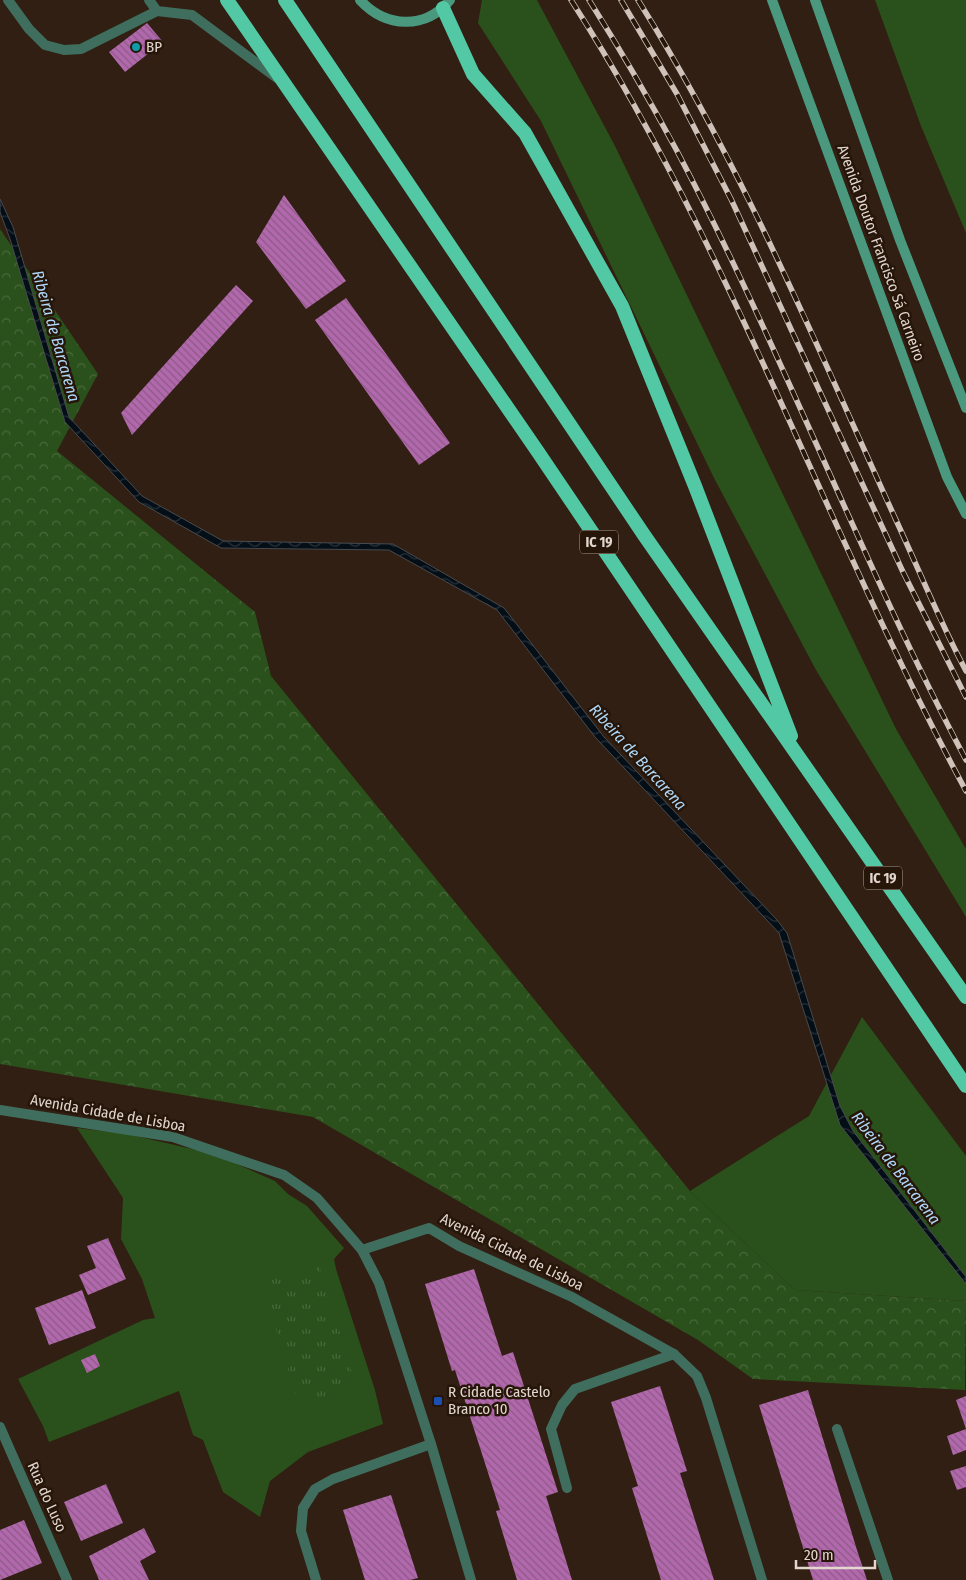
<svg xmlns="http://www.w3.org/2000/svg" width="966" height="1580" font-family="'Fira Sans Condensed',sans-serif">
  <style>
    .green { fill: #2a511b }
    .forest { fill: url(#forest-crowns) }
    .park { fill: url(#park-tufts) }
    .water { fill: url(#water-waves); stroke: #474a4e }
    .building { fill: url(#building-back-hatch) }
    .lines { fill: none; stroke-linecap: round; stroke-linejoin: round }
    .service { stroke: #406e5e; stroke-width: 10 }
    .minor { stroke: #406e5e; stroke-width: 10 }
    .tertiary { stroke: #406e5e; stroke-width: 10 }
    .secondary { stroke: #4a997f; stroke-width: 10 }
    .trunk { stroke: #52c8a4; stroke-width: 14 }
    .rail-casing { stroke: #cfc2ba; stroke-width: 5.5 }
    .rail { stroke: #261609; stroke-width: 4; stroke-dasharray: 11; stroke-linecap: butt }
    .culture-dot { fill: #0f9aa8; stroke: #261609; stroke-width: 2 }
    .transit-dot { fill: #1a4fb4; stroke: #261609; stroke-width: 2 }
    .labels { text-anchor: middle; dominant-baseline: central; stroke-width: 5; stroke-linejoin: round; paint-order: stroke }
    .shield { fill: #261609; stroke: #aa9c93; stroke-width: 1 }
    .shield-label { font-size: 14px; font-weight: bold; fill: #e2d6ce }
    .poi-label { font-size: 15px; fill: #e2d6ce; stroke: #261609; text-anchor: start }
    .street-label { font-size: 15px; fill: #e2d6ce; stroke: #261609 }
    .water-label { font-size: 16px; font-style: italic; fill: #afd8fa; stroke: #261609 }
  </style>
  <defs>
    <pattern id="forest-crowns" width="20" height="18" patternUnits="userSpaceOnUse" patternTransform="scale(1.25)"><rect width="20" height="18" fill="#2a511b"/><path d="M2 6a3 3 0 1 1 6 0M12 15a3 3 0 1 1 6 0" fill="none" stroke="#49693b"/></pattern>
    <pattern id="park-tufts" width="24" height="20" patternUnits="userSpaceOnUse" patternTransform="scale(1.25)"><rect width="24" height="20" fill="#2a511b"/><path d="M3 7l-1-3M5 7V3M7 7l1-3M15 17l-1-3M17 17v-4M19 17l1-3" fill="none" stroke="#49693b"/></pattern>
    <pattern id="water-waves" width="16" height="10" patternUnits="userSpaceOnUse" patternTransform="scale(1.25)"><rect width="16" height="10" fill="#040e17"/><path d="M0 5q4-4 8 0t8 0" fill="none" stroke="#283038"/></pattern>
    <pattern id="building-back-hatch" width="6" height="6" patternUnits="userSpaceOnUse" patternTransform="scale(1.25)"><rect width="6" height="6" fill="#b268ac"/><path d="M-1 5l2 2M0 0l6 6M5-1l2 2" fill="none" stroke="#8c5a86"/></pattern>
  </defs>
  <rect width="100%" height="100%" fill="#301f12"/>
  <path class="green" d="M482 0H537L615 146 896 729 966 849V917L816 670 714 478 541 121 478 23Z
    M875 0H966V233L921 126Z
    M862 1017 966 1156V1301L795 1290 690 1191 809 1116Z
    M77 1128 127 1134 214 1154 275 1181 288 1194 307 1206 344 1248 334 1259 336 1269 375 1390 383 1424 308 1452 270 1481 260 1517 223 1492 203 1440 193 1435 179 1391 49 1442 43 1426 18 1379 143 1320 155 1318 142 1279 121 1239 123 1198Z"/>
  <path class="forest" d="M0 229 98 374 57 451 255 612 271 676 690 1191 795 1290 966 1301 965 1390 753 1379 698 1340 313 1117 0 1064Z"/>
  <path class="park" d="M319 1264 357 1389 299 1406 262 1282Z"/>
  <path class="water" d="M0 199 13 227 69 417 142 496 223 541 393 544 504 608 604 737 777 920 787 933 840 1106 853 1131 966 1277V1284L840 1125 779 933 595 737 497 610 389 550 221 548 139 502 65 422 10 239 0 212Z"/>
  <path class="building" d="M147 23 163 42 125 72 109 52Z
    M284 195 346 281 306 309 256 242Z
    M236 285 253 301 132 435 121 413Z
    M346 298 450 443 419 465 315 320Z
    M108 1238 126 1279 88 1295 79 1275 96 1268 87 1246Z
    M474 1269 502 1356 513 1352 558 1492 546 1496 572 1580H517L496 1511 500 1510 455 1370 452 1371 425 1284Z
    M82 1290 96 1328 49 1345 35 1308Z
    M95 1354 100 1366 87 1373 81 1360Z
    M660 1386 687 1471 680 1473 714 1580H661L632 1488 638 1486 611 1402Z
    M808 1390 857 1550 867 1580H813L759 1405Z
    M966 1396V1450L953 1455 947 1436 966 1429 956 1400Z
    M966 1466V1487L957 1490 950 1471Z
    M106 1484 123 1523 81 1541 64 1502Z
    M391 1495 418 1578 410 1580H365L343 1510Z
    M24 1520 42 1563 0 1580V1530Z
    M144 1528 156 1552 140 1561 149 1580H99L89 1556Z"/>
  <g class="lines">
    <path class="service" d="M8 0 29 29 45 45 64 50 81 49 157 11
      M149 0 157 11 192 15 277 78
      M567 1488 551 1429 562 1405 575 1389 674 1354"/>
    <path class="minor" d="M362 1250 429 1228 459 1246 572 1297 674 1354 697 1376 706 1398 762 1580
      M0 1427 67 1580
      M837 1429 888 1580
      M316 1580 301 1531 303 1508 315 1489 333 1479 431 1444"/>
    <path class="tertiary" d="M0 1110 173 1137 284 1175 317 1198 362 1250 379 1283 431 1444 471 1580"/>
    <path class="secondary" d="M360 0C386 28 425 30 450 0
      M772 0 947 477 966 514
      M815 0 900 240 966 408"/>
    <path class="trunk" d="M227 0 538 452 966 1086
      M285 0 644 535 966 997
      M443 8 473 74 525 133 622 306 695 486 791 736"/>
    <defs>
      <path id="rail" d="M571 0C731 248 826 532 966 791
        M589 0C620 49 649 99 677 151 782 350 861 561 966 760
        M621 0 677 94 731 199 903 572 966 697
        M638 0C741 164 816 344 896 520 919 570 940 622 966 671"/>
    </defs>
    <use href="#rail" class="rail-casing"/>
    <use href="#rail" class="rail"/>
  </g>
  <circle class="culture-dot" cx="136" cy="47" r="5"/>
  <rect class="transit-dot" x="433" y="1396" width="10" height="10" rx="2.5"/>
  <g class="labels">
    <g class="shield">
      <rect x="580" y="530.5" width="38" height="23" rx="4"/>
      <rect x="864" y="866.5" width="38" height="23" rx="4"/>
    </g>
    <g class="shield-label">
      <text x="599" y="542">IC 19</text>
      <text x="883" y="878">IC 19</text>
    </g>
    <g class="poi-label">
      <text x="146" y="47">BP</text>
      <text x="448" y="1392">R Cidade Castelo<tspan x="448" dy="17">Branco 10</tspan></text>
    </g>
    <g class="street-label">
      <text transform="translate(881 253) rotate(70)">Avenida Doutor Francisco Sá Carneiro</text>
      <text transform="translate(108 1113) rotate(10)">Avenida Cidade de Lisboa</text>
      <text transform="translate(512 1252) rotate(26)">Avenida Cidade de Lisboa</text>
      <text transform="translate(47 1497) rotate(66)">Rua do Luso</text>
    </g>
    <g class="water-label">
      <text transform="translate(56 336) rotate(74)">Ribeira de Barcarena</text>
      <text transform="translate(638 757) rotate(48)">Ribeira de Barcarena</text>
      <text transform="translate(896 1168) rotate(53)">Ribeira de Barcarena</text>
    </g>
  </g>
  <path d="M796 1560v8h79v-8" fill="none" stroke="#e2d6ce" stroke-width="2.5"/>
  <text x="804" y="1560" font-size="15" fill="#e2d6ce" stroke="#261609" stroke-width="4" paint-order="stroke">20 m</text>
</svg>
